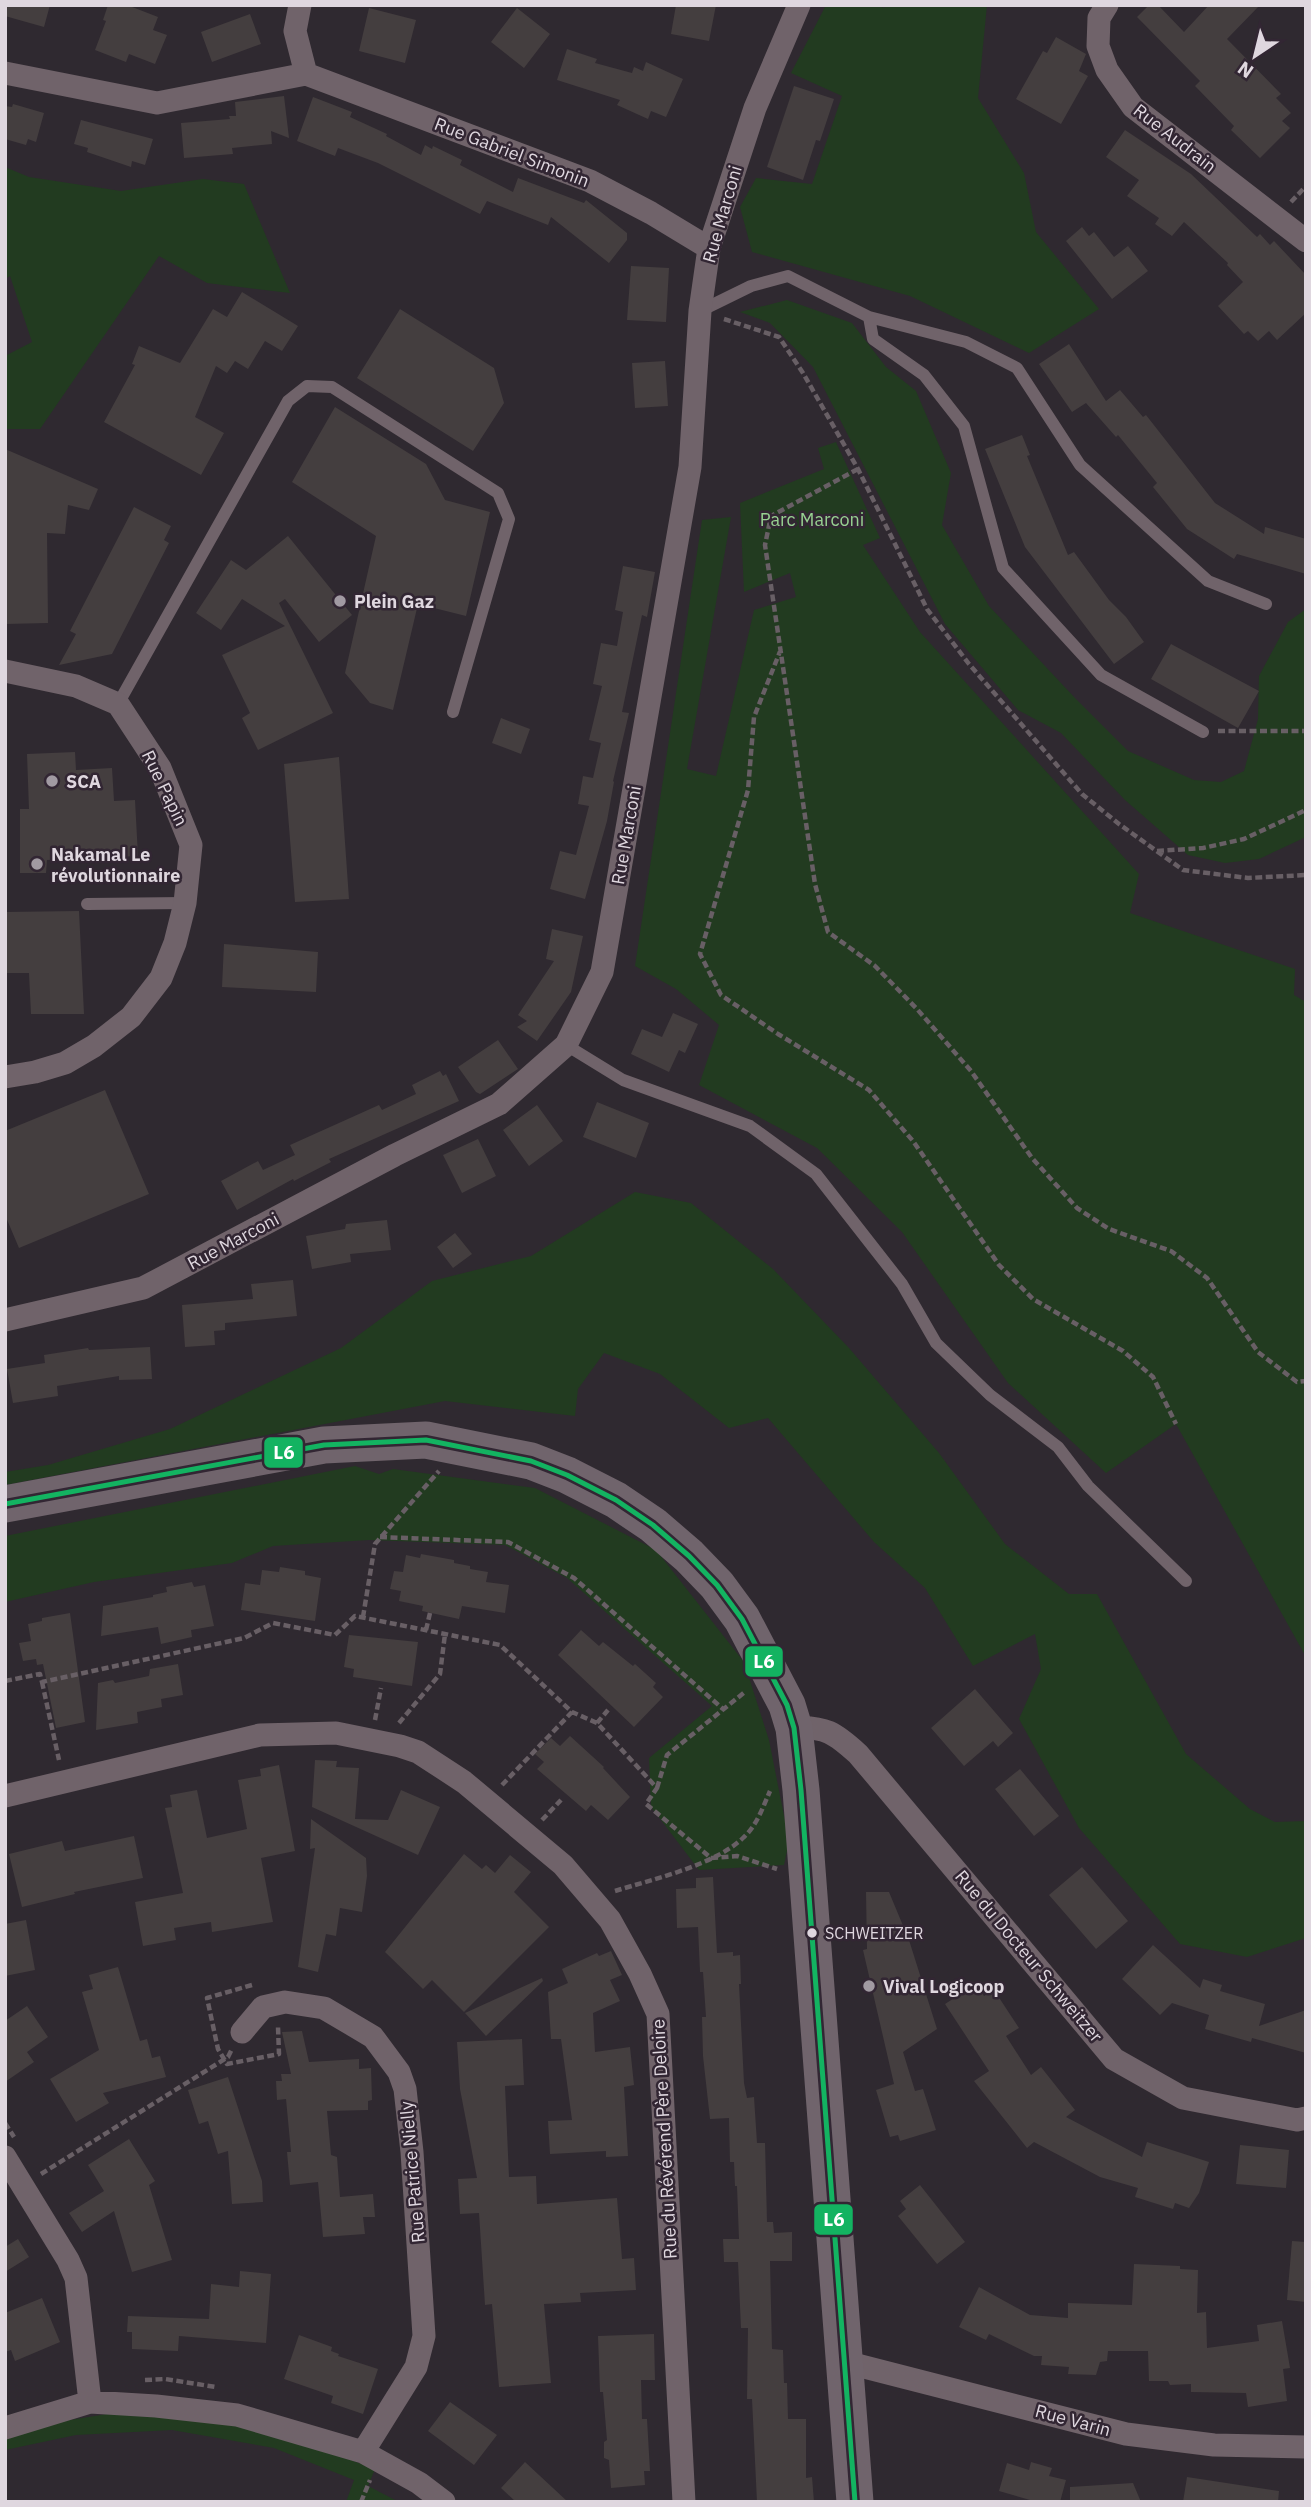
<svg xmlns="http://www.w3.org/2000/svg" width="1311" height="2507" font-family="'IBM Plex Sans',sans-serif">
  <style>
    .green { fill: #223b20 }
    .building { fill: #443e3f }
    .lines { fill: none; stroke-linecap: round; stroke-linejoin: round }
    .path { stroke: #685f65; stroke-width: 4.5; stroke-dasharray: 7 3.5; stroke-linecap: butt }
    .service { stroke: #70636a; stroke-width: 12 }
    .minor { stroke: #70636a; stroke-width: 23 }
    .primary { stroke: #70646c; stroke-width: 37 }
    .bus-1-casing { stroke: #322633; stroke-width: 10 }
    .bus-1 { stroke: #13b361; stroke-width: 5 }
    .poi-dot { fill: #a19aa2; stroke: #322633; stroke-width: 2.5 }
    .bus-dot { fill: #dfd7df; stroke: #322633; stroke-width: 2.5 }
    .labels { text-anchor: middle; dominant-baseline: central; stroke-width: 5; stroke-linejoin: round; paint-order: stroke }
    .bus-label { font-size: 16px; fill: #dfd7df; stroke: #322633; text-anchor: start }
    .street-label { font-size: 18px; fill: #dfd7df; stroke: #322633 }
    .park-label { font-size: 18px; fill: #97d191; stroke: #322633 }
    .poi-label { font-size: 18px; font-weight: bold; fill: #dfd7df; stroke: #322633; text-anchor: start }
    .line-badge { stroke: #322633; stroke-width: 2.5 }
    .badge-label { font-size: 19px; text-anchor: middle; font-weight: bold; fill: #fff }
  </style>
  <rect width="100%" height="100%" fill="#2f2930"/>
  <path class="green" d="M826 5H880L884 8 886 5H987L978 98 1024 173 1036 232 1099 309 1029 353 910 296 752 252 740 207 756 178 812 184 842 96 791 73Z
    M5 167 29 177 121 191 203 179 244 184 290 293 207 283 159 256 40 429H5V356L32 342 10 276 5 279Z
    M787 300 852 323 886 367 916 391 951 473 942 525 989 606 1075 698 1128 751 1194 780 1221 782 1244 771 1258 719 1259 676 1288 622 1306 609V837L1259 859 1225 863 1188 855 1125 800 1061 733 1018 710 945 624 813 367 770 323 740 312Z
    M836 442 880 538 863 545 920 632 1139 874 1130 913 1295 969 1294 995 1306 1002V1657L1176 1424 1106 1473 1008 1383 902 1232 817 1148 699 1085 719 1025 676 989 635 966 702 520 731 517 687 769 716 776 754 610 796 597 790 573 744 592 740 503 824 469 818 448Z
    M635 1192 691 1203 773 1269 849 1348 939 1453 1005 1544 1069 1594H1097L1186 1754 1250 1809 1275 1822 1306 1821V1938L1247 1957 1180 1944 1079 1828 1019 1719 1041 1669 1035 1634 973 1666 925 1588 874 1542 768 1418 729 1428 660 1374 604 1353 578 1389 575 1416 445 1401 5 1485V1472L48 1465 170 1429 341 1348 432 1281 531 1256Z
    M355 1466 379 1474 393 1469 535 1488 656 1550 744 1662 769 1740 789 1841 784 1865 699 1870 651 1807 649 1758 712 1706 567 1578 505 1545 369 1540 273 1546 232 1563 94 1582 5 1602V1536Z
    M107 2414 207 2419 297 2440 375 2469 368 2486 399 2502H346L354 2480 274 2448 172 2430 76 2435 5 2450V2439L58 2422Z"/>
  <path class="building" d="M5 5H50L44 27 5 16Z
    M108 5H127L158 17 153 30 167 35 155 64 129 54 126 62 95 50 106 21 103 20Z
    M676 5H716L709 41 671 34Z
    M1149 5H1158L1184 32 1209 5H1260L1227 39 1281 94 1276 98 1291 113 1282 121 1290 128 1260 158 1231 130 1234 126 1195 86 1200 81 1137 17Z
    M369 8 416 20 405 63 359 51Z
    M517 8 550 34 524 68 491 42Z
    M250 14 261 44 212 62 201 32Z
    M1056 37 1086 54 1079 71 1088 76 1061 124 1016 99 1043 51 1047 53Z
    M567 49 597 59 595 63 632 73 634 67 643 71 646 62 683 79 666 117 651 111 648 119 617 105 620 100 557 80Z
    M794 86 834 99 820 141 816 140 803 180 767 167Z
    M284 96 289 138 271 131 272 144 232 148 233 154 184 158 181 123 230 119 229 116H236L235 102Z
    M313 97 352 112 350 117 387 134 386 136 421 155 425 145 432 149 433 146 462 160 460 165 513 192 518 178 584 203 586 200 627 233V240L609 263 551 217 548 225 487 201 480 214 378 163 338 148 335 156 297 141Z
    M13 104 44 113 36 142 28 139 26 145 5 139V106L12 107Z
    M81 120 153 139 145 165 132 161 131 167 87 152 88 148 74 144Z
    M1125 130 1191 174 1257 237 1260 234 1270 245 1274 241 1306 275V313L1277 340 1269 331 1258 341 1248 331 1244 334 1218 306 1243 282 1227 265 1228 263 1184 222 1172 236 1155 224 1159 218 1127 196 1139 180 1106 157Z
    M1082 227 1089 236 1094 232 1114 257 1128 246 1148 271 1112 299 1066 241Z
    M631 266 669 268 666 322 627 320Z
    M242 292 298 326 282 351 265 341 248 369 235 361 227 373 216 366 195 417 224 433 201 475 104 422 135 365 132 364 139 346 180 363 213 309 227 317Z
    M400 309 494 368 504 403 473 451 357 378Z
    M1069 344 1106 401 1120 390 1143 417 1146 415 1215 503 1264 534 1265 527 1306 539V574L1237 554 1234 559 1187 529 1153 487 1157 483 1118 435 1116 437 1086 403 1072 412 1039 364Z
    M665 361 668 406 635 408 632 363Z
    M335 407 426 464 445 500 490 512 466 616 418 604 393 710 370 703 345 673 376 536 292 482Z
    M1022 435 1030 455 1027 456 1068 555 1074 552 1109 600 1126 617 1144 642 1114 664 1025 547 985 449Z
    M5 449 98 489 89 510 68 505 65 534 47 533 48 623 5 624Z
    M134 507 171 526 164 540 169 543 112 654 59 665 76 634 70 631Z
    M288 536 352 615 319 642 285 599 279 603 333 713 258 750 242 718 250 713 222 655 285 626 242 599 221 630 196 613 231 560 246 570Z
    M623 566 655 572 647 617 642 615 622 712 629 713 613 781 614 782 607 821 585 899 550 889 560 851 576 855 589 806 578 804 583 776 593 778 601 743 589 740 602 686 593 684 601 643 617 646 623 612 615 610Z
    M1171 644 1259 691 1238 728 1151 679Z
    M501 718 530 729 521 754 492 743Z
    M75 752 76 770 112 768 114 801 135 800 138 856 47 860 46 873H20V809H29L27 754Z
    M339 757 349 899 295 902 284 764Z
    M79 911 84 1014H31L29 973H5V912Z
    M552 929 583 936 571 992 537 1041 517 1027 527 1021 518 1015 554 961 546 959Z
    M224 944 318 952 316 992 222 987Z
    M673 1013 698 1024 685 1053 679 1050 669 1072 631 1054 642 1029 662 1037Z
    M498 1040 518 1069 480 1094 476 1092 458 1067Z
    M440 1071 443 1076 446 1074 459 1101 329 1159 331 1162 294 1181 293 1179 237 1210 221 1181 258 1161 263 1170 295 1155 290 1145 379 1105 382 1110 416 1094 412 1085Z
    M105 1090 149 1194 19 1248 5 1215V1131Z
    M597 1102 649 1123 636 1158 583 1137Z
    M537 1105 563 1141 529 1166 503 1130Z
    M478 1139 496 1176 462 1193 443 1155Z
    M387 1220 391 1250 350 1254 351 1262 312 1269 306 1236 345 1229 346 1224Z
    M455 1233 472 1254 453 1268 437 1247Z
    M293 1280 297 1316 225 1323V1330L214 1331 215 1345 185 1347 182 1305 253 1299 251 1284Z
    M150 1347 152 1379 119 1380V1376L57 1386 58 1396 13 1403 7 1369 45 1363 44 1355 88 1348 89 1350Z
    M421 1554 454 1560V1563L470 1566V1569L488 1572 486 1582 509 1585 505 1613 462 1606 459 1619 422 1611 423 1606 399 1601 401 1591 390 1589 394 1571 403 1572 406 1555 420 1558Z
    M280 1567 305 1571V1575L321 1578 315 1621 241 1610 245 1583 260 1585 262 1570 279 1572Z
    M192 1582 194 1587 205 1585 214 1626 191 1630 192 1637 161 1644 158 1627 101 1636 103 1606 153 1597V1595L167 1592 166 1587Z
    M70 1613 85 1722 56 1728 43 1664 37 1665 36 1659 23 1661 19 1643 31 1641 28 1624 42 1621V1618Z
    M581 1630 599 1646 603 1642 633 1666 635 1664 656 1683 653 1687 663 1697 634 1727 558 1655Z
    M349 1635 418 1642 412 1686 353 1677 354 1669 344 1667Z
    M178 1664 183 1695 161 1699 162 1707 137 1712 138 1723 96 1730 98 1683 113 1680 115 1683 149 1676 150 1669Z
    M975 1689 1013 1733 998 1747 993 1741 964 1766 931 1728Z
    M570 1736 604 1767 603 1768 630 1797 608 1820 591 1805 586 1811 537 1769 544 1762 535 1754 551 1738 560 1746Z
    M315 1760 337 1761 336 1767 359 1768 355 1819 388 1820 401 1790 440 1807 418 1855 312 1807Z
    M279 1765 295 1851 261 1858 273 1922 212 1932 211 1922 174 1928 176 1940 143 1946 135 1902 183 1893 165 1808 172 1807 170 1795 197 1790 207 1838 247 1829 238 1780 261 1776 260 1769Z
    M1020 1769 1059 1816 1034 1836 995 1789Z
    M311 1819 366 1858 367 1876 362 1912 340 1908 336 1936 326 1934 318 1972 298 1967 315 1848 310 1849Z
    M134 1836 143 1878 74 1892 75 1894 22 1907 9 1854 62 1841 65 1851Z
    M464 1854 482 1869 486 1865 495 1873 510 1855 531 1872 514 1892 549 1927 464 2012 432 1980 423 1989 385 1952Z
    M1082 1867 1128 1921 1096 1949 1049 1895Z
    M713 1877 717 1953 733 1952V1956L740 1955 741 1984H739L744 2083 747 2098 754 2097 757 2143H765L767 2222H773L774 2233 792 2232V2261H770L772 2349 783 2350 784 2383H787L788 2419H806V2478L812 2477 814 2502H757L752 2399H747L748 2328H741L738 2262H724L723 2239H739L737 2186H735L734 2162H730L729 2118 710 2119 703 2056 702 2017H706L703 1972H700L698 1927 677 1928 676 1889 696 1888V1878Z
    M866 1892H889L909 1940 937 2029 903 2052 915 2091 923 2089 936 2130 900 2141 898 2135 890 2137 876 2090 894 2084 863 1950 867 1949Z
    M26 1920 35 1970 5 1976V1924Z
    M1153 1945 1200 1988 1203 1979 1222 1985 1220 1991 1265 2004 1259 2026 1306 2010V2053L1252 2038 1251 2042 1205 2029 1209 2015 1172 2003 1160 2015 1122 1979Z
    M611 1951 622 1975 610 1980 620 2001 593 2013 595 2052 630 2047 634 2085 624 2087 628 2156 606 2157V2151L550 2154 548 2121 572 2120 561 2039H551L548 1992 568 1983 562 1969 597 1953 599 1956Z
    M118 1967 140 2041 147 2039 152 2058 160 2056 166 2077 103 2093 109 2103 76 2122 50 2079 99 2050 82 1992 93 1989 89 1975Z
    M542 1978 543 1981 486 2036 465 2013Z
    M976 1984 984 1996 994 1990 1019 2028 1006 2036 1031 2075 1041 2067 1075 2110 1066 2117 1142 2157 1147 2142 1209 2162 1199 2193 1189 2208 1175 2203 1173 2209 1135 2197 1138 2188 1100 2177 1034 2142 1027 2148 974 2081 989 2071 945 2004Z
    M27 2006 48 2037 27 2052 34 2062 5 2082V2021Z
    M302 2031 309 2062 359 2059V2069L371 2068 372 2100 368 2101V2110L327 2111 331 2155 337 2157 340 2197 373 2194 375 2217H363L365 2234 323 2237 318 2182 290 2185 287 2152H291L286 2099 277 2100 276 2081H282L281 2074H291L282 2032Z
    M522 2039 524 2085 505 2086 509 2177 536 2176 537 2204 617 2198 622 2259 634 2258 636 2290 580 2293 581 2302 544 2304 551 2383 499 2387 492 2304 485 2305 479 2213 460 2214 458 2179 477 2178 460 2089 457 2042Z
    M228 2077 262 2181 263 2202 232 2204 228 2151 218 2154 208 2121 199 2124 188 2090Z
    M129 2139 155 2181 149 2185 172 2260 132 2272 114 2211 82 2232 69 2213 104 2191 88 2165Z
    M1240 2145 1289 2150 1286 2188 1236 2184Z
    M920 2185 965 2242 937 2264 898 2216 906 2209 900 2201Z
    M18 2239 29 2257 5 2272V2247Z
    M1292 2241 1306 2242V2302L1287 2300Z
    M1134 2264 1180 2266V2269L1198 2270 1197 2313 1206 2312 1207 2348 1259 2341 1257 2325 1282 2321 1290 2368 1283 2369 1287 2401 1248 2407 1246 2393 1191 2392V2384L1170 2385 1168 2381H1149L1148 2351H1108L1107 2361 1100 2362 1096 2375 1068 2374 1069 2367 1041 2365 1042 2356H1034L989 2334 986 2340 959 2327 979 2287 1030 2315 1068 2318V2303L1132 2305Z
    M240 2271 271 2274 266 2343 179 2336 178 2351 132 2349V2332H127L128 2316 209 2319 211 2284 239 2287Z
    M42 2298 60 2342 15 2361 11 2350 5 2352V2313Z
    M654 2334 655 2380H641L642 2419H647L650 2471H644L645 2485 611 2488 609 2460 604 2458V2442L607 2440 603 2392H600L598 2336Z
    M299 2335 332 2347 331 2351 339 2354 338 2356 378 2369 363 2414 331 2403 333 2396 284 2379Z
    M450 2402 497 2435 474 2465 428 2431Z
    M525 2462 568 2502H516L501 2488Z
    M1031 2462 1052 2468 1049 2476 1066 2480 1060 2502H1037L999 2491 1007 2463 1029 2470Z
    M1187 2477 1279 2491 1278 2502H1183Z
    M1133 2483 1141 2502H1070V2487Z"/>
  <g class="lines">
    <path class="path" d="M1291 202 1306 186
      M724 319 779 337 803 373 858 469 927 609 969 664 1082 794 1119 824 1183 870 1248 878 1306 875
      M858 469 771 516 765 545 815 884 828 932 875 966 917 1009 971 1071 1032 1158 1077 1208 1109 1229 1171 1251 1207 1278 1258 1352 1297 1382 1306 1381
      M781 649 754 717 748 790 700 954 721 995 778 1034 869 1090 913 1141 999 1265 1033 1299 1123 1351 1153 1377 1176 1424
      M1218 731H1306
      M1157 851 1203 848 1244 839 1306 810
      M380 1537 508 1542 574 1578 723 1709
      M363 1617 375 1544 439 1471
      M426 1630 430 1613
      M5 1681 40 1674 42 1682 244 1638 273 1623 335 1635 355 1616 500 1645 572 1712 597 1723 657 1788 646 1804 711 1858 737 1856 777 1869
      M42 1682 59 1760
      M375 1720 381 1688
      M399 1723 440 1674 445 1634
      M597 1723 608 1710
      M502 1785 572 1712
      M657 1788 667 1755 746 1691
      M542 1820 561 1800
      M615 1891C653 1879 716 1865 744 1837 757 1825 763 1807 770 1791
      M252 1985 207 1998 218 2049 227 2064 279 2054 278 2027
      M5 2123 14 2137
      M41 2174 228 2057 232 2049
      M145 2380 165 2379 216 2387
      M361 2502 370 2480"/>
    <path class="service" d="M700 311 751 286 788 276 869 317 966 342 1017 368 1080 465 1208 581 1266 604
      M869 317 873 339 924 375 964 426 1003 568 1101 675 1203 732
      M118 704 288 401 307 386 332 387 498 493 509 519 453 712
      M87 904 185 903
      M566 1045 623 1080 750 1126 816 1174 902 1284 936 1343 990 1395 1058 1447 1088 1486 1186 1581"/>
    <path class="minor" d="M300 5 295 31 306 74 590 181 651 213 709 248
      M1107 5 1099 18 1098 46 1107 70 1133 107 1306 241
      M5 73 157 103 306 74
      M5 671 76 686 118 704 160 768 191 845 185 903 175 943 161 978 131 1017 94 1046 65 1063 35 1072 5 1077
      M5 1320 143 1288 395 1155 499 1104 566 1045 602 972 690 467 700 311 709 248 755 108 799 5
      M794 1728C825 1726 835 1733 858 1754L1114 2059 1183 2098 1297 2120 1306 2118
      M5 1796 260 1735 336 1733 400 1746 418 1752 464 1782 563 1865 610 1920 640 1974 658 2014 684 2502
      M242 2032 263 2007 285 2002 324 2008 373 2037 399 2072 405 2089 412 2152 424 2336 416 2367 363 2452
      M5 2157 68 2260 76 2278 90 2402
      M845 2362 1126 2434 1214 2445 1306 2447
      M5 2428 90 2402 156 2406 237 2415 363 2452 419 2483 444 2502"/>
    <path class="primary" d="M5 1504 324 1445 426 1440 531 1461 567 1475 616 1500 653 1525 689 1556 717 1585 742 1619 787 1705 794 1728 801 1790 855 2502"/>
    <defs>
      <path id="bus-1" d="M5 1504 324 1445 426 1440 531 1461 567 1475 616 1500 653 1525 689 1556 717 1585 742 1619 787 1705 794 1728 801 1790 855 2502"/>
    </defs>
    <use href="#bus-1" class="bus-1-casing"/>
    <use href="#bus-1" class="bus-1"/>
  </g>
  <g class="poi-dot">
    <circle cx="340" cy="601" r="7"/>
    <circle cx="52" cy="781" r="7"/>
    <circle cx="37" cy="864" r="7"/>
    <circle cx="869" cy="1986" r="7"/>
  </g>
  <circle class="bus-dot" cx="812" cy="1933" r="6"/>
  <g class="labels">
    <g class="bus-label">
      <text x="825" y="1933">SCHWEITZER</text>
    </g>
    <g class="street-label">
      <text transform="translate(1175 138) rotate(38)">Rue Audrain</text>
      <text transform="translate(512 152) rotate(21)">Rue Gabriel Simonin</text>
      <text transform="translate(722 214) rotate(-74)">Rue Marconi</text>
      <text transform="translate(165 788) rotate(64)">Rue Papin</text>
      <text transform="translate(626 835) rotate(-80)">Rue Marconi</text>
      <text transform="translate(233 1241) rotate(-28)">Rue Marconi</text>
      <text transform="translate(1029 1956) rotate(50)">Rue du Docteur Schweitzer</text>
      <text transform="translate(664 2139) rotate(-93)">Rue du Révérend Père Deloire</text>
      <text transform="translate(412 2172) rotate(-95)">Rue Patrice Nielly</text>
      <text transform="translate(1073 2420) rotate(15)">Rue Varin</text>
    </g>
    <g class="park-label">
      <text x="812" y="519">Parc Marconi</text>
    </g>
    <g class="poi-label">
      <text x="354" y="601">Plein Gaz</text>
      <text x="66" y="781">SCA</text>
      <text x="51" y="854">Nakamal Le<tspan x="51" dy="21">révolutionnaire</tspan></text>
      <text x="883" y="1986">Vival Logicoop</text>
    </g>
  </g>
  <g class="line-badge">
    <rect x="263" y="1436" width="41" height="33" rx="7" fill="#13b361"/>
    <rect x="744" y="1645" width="40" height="33" rx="7" fill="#13b361"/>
    <rect x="813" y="2203" width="41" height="33" rx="7" fill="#13b361"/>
  </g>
  <g class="badge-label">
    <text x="284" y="1459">L6</text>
    <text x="764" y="1668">L6</text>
    <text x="834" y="2226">L6</text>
  </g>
  <rect width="1311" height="2507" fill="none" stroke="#dfd7df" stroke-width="14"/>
  <g transform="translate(1255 56) rotate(215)" stroke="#322633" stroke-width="5" paint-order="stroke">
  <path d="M0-5L12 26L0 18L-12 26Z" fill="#dfd7df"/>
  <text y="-10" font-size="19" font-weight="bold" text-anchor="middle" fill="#dfd7df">N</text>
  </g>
</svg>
